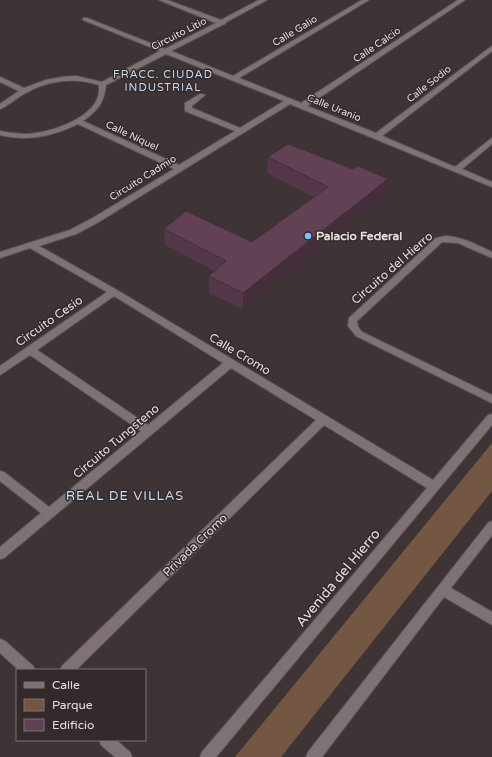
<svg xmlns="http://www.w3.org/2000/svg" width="492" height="757" font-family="'Varela Round',sans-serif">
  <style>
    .green { fill: #745742 }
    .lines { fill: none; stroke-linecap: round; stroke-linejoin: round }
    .minor-casing { stroke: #5b5254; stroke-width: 2 }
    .minor { fill: #7f7274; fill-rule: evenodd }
    .wall { fill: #543849 }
    .shaded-wall { fill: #452e3c }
    .building { fill: #624155; stroke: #452e3c }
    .poi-dot { fill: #7abff8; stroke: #342a2b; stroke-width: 1.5 }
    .labels { text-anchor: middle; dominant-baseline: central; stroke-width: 3; stroke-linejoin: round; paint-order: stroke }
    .far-street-label { font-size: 10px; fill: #e6dfe0; stroke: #342a2b }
    .far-neighbourhood-label { font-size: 11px; letter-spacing: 1px; fill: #c5ddf3; stroke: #342a2b }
    .poi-label { font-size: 12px; font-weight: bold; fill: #e6dfe0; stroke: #342a2b; text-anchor: start }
    .street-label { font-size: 12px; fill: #e6dfe0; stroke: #342a2b }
    .neighbourhood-label { font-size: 13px; letter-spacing: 1px; fill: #c5ddf3; stroke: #342a2b }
    .near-street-label { font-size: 14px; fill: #e6dfe0; stroke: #342a2b }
  </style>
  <rect width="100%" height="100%" fill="#3f3435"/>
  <path class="green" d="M492 443V491L281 757H235Z"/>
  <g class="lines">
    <defs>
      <path id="minor" d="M159 0H167L221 20 259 0H267L226 22 225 24 222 25 171 51 233 76 362 0H369L239 78 301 103 458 0H465L307 106 376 133 492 46V51L382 136 455 167 492 138V144L462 169 492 182V187L290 104 97 223 76 234 39 246 117 290 433 480 488 415 492 414V425L216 757H200L202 752 427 488 324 425 76 670H60L62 666 316 420 231 368 4 558 0 559V547L41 513 0 481V471L4 472 49 507 141 431 30 355 0 375V366L107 292 30 248 0 258V252L70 230 91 219 174 169 78 124C53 136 27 142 0 135V131C9 133 18 134 27 134 49 133 90 120 98 97 99 94 99 89 99 85 74 77 47 80 24 94 16 98 8 106 0 109V104L19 91 0 82V77L24 88 46 80 62 77 76 76 102 82 160 51 83 20V18H87L165 49 216 23ZM166 54 284 101 240 128 192 108V106L205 95 200 94 185 103V111L235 131 179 165 83 121C98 110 104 103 106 85ZM114 296 223 363 148 425 37 350Z
        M446 236C463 237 477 245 492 252V258L458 243 442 242 357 321 358 327 362 332 492 395V403L356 336 348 326 349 318 436 238Z
        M492 521V535L451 588 492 612V625L444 597 322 757H306L308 752 488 523Z
        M0 639 5 641 33 666 35 670H19L0 653Z
        M99 740H116L130 752 132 757H115L101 745Z"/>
    </defs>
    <use href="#minor" class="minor-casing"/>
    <use href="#minor" class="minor"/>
  </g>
  <path class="wall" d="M268 157 386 195 243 309 209 293V276L215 271 165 245 164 229 252 242 314 197 267 173Z"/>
  <path class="shaded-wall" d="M388 179 386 195 243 309V293Z"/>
  <path class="building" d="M288 144 353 169 358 166 388 179 243 293 209 276 226 261 164 229 186 211 252 242 328 187 268 157Z"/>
  <circle class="poi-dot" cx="308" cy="236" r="4"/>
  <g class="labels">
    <g class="far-street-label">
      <text transform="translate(295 31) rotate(-31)">Calle Galio</text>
      <text transform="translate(179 34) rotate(-27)">Circuito Litio</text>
      <text transform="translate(377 45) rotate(-34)">Calle Calcio</text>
      <text transform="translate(429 84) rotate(-38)">Calle Sodio</text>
      <text transform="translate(334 108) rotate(22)">Calle Uranio</text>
      <text transform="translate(132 136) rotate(25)">Calle Níquel</text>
      <text transform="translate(143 178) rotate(-32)">Circuito Cadmio</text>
    </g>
    <g class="far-neighbourhood-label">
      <text x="163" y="74">FRACC. CIUDAD<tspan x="163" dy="13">INDUSTRIAL</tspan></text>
    </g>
    <g class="poi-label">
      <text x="316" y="236">Palacio Federal</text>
    </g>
    <g class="street-label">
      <text transform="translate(392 268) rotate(-41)">Circuito del Hierro</text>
      <text transform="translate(49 321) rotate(-35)">Circuito Cesio</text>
      <text transform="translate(240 354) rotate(31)">Calle Cromo</text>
      <text transform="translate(116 441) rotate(-40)">Circuito Tungsteno</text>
      <text transform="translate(195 545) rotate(-44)">Privada Cromo</text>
    </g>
    <g class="neighbourhood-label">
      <text x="125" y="496">REAL DE VILLAS</text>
    </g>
    <g class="near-street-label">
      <text transform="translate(338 578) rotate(-50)">Avenida del Hierro</text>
    </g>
  </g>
  <rect x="16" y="669" width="130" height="72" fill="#342a2b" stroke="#7b7273"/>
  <rect x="24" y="682" width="20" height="6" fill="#7f7274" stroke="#7b7273"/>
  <text x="52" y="689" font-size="12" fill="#e6dfe0">Calle</text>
  <rect x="24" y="699" width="20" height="12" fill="#745742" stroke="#7b7273"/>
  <text x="52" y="709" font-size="12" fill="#e6dfe0">Parque</text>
  <rect x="24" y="719" width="20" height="12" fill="#624155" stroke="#7b7273"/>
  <text x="52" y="729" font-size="12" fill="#e6dfe0">Edificio</text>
</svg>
